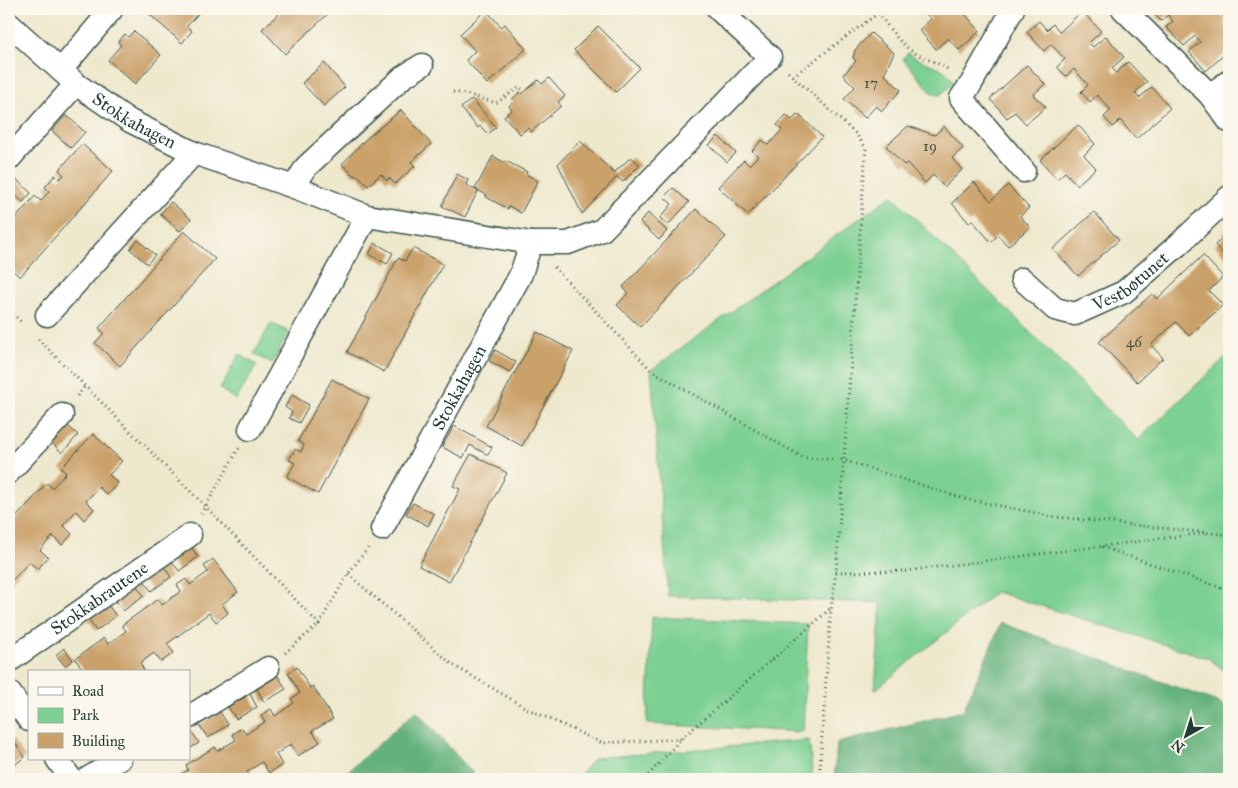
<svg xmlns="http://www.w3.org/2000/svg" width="1238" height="788" font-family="'IM FELL Great Primer',serif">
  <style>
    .green { fill: #7bd093; stroke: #4d8664 }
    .forest { fill: #64b27d; stroke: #427858 }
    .building { fill: #cba16b }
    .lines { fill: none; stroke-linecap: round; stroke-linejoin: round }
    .minor-casing { stroke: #3e574b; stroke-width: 25 }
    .path { stroke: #3e574b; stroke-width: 3; stroke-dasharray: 1 4; stroke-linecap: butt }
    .minor { stroke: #fff; stroke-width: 22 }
    .labels { text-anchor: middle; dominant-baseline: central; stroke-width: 4; stroke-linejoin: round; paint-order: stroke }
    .number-label { font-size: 15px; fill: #4a5642 }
    .street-label { font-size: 18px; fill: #1f3d34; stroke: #fbf7ec }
  </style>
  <rect width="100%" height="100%" fill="#fbf7ec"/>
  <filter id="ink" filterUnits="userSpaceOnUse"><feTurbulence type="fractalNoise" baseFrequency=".02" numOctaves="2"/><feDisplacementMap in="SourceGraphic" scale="10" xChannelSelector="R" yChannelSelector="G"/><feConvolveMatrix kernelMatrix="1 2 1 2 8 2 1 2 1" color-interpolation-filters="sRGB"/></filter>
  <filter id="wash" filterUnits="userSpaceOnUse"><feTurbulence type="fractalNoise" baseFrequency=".0096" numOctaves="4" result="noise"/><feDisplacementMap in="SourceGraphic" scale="20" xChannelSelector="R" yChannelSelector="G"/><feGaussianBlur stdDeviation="1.12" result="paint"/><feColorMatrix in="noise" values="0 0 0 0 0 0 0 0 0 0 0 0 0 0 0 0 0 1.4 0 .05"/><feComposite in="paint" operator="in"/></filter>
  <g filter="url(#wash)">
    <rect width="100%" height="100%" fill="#eee8cd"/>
    <path class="green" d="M908 53C912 56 917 59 922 61 938 68 944 66 954 83L940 95 933 94 903 59Z
      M892 195 1138 440 1229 354V674L1208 658 996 592 875 690 881 603 668 596 651 370Z
      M271 323 289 332 272 364 254 354Z
      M239 354 257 365 236 400 220 389Z
      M652 617 808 624 803 732 647 724Z
      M809 740 813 779H577L594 758Z"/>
    <path class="forest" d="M1001 623 1220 703 1229 711V779H834L837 743 963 711Z
      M416 711 478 779H339Z"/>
    <g id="blocks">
      <path class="building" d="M152 9H202L187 26 192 31 182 43 148 13Z
        M284 9H329L331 11 285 54 262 29Z
        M927 9H968L965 14 980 31 959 50 948 38 936 49 919 30 931 19 924 12Z
        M1149 9H1211L1215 13 1218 11 1227 21 1224 24 1229 29V56L1226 53 1206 71 1189 52 1200 42 1195 36 1184 46 1166 27 1173 21 1168 15 1161 21Z
        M486 10 501 27 505 24 526 49 487 84 466 60 475 51 460 34Z
        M1082 11 1101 31 1089 43 1093 47 1106 36 1124 57 1112 68 1116 73 1128 62 1147 82 1135 93 1139 98 1152 87 1170 108 1136 139 1120 120 1113 127 1104 117 1111 110 1097 95 1090 102 1081 92 1088 85 1074 69 1066 76 1057 67 1065 59 1051 44 1044 51 1027 32 1039 21 1047 30 1053 24 1060 32Z
        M598 26 640 68 616 92 574 50Z
        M134 31 161 55 135 84 108 60 121 45 118 42 125 34 128 37Z
        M871 33 894 53 884 74 901 90 882 111 876 106 865 118 844 99 855 87 843 75 856 61 853 58 855 50Z
        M324 63 345 87 324 106 302 83Z
        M1027 65 1045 84 1033 95 1046 107 1026 124 1015 112 1007 118 990 99Z
        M549 78 565 96 558 102 561 106 531 132 528 128 520 134 504 116 512 110 509 106 513 102 511 100 520 92 522 94 538 80 542 84Z
        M472 99 496 127 488 134 480 126 478 128 461 108Z
        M401 110 431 144 411 162 415 166 395 184 389 178 387 181 381 174 368 186 359 176 353 175 342 164 366 139Z
        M798 114 822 137 748 215 718 187 744 160 749 165 758 156 752 151 762 140 768 145 782 130 777 125 786 115 792 120Z
        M66 115 85 132 71 148 52 131Z
        M1078 125 1095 144 1084 155 1096 168 1077 185 1065 172 1057 179 1040 160Z
        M908 126 935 135 944 126 963 148 952 158 962 170 944 187 933 175 925 183 907 163 904 165 886 146Z
        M718 136 736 153 727 162 709 145Z
        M580 141 614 173 631 157 640 165 623 182 617 177 582 214 558 164Z
        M82 144 113 171 20 277 9 267V226L35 196 41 201 49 191 45 187 55 175 59 179 64 175 59 170Z
        M493 156 505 163 506 161 527 172 526 174 538 181 521 213 509 206 508 209 486 197 487 195 475 189Z
        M457 174 468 180 466 185 478 191 465 217 442 206Z
        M14 177 31 193 23 202 9 190V183Z
        M974 182 991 201 1008 185 1029 208 1020 216 1030 227 1008 246 998 235 991 242 972 220 969 223 952 203Z
        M673 188 689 202 668 225 660 218 672 204 664 197Z
        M171 202 191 219 180 231 160 214Z
        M696 209 726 237 640 327 617 305 628 293 623 287Z
        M1094 212 1119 240 1078 276 1053 249Z
        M648 213 667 231 659 240 640 222Z
        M1229 229V261L1215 245 1225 236 1223 234Z
        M184 231 215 259 120 366 95 343 104 333 99 328Z
        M138 240 155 255 147 264 130 249Z
        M375 243 393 253 387 264 369 254Z
        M413 248 443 264 384 372 347 352 398 258 405 261Z
        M1203 255 1223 277 1209 291 1223 305 1189 336 1176 322 1151 345 1163 358 1137 382 1099 342 1152 294 1157 299Z
        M537 332 573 351 522 446 486 426Z
        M495 350 516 362 510 372 489 361Z
        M332 379 369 399 318 494 287 477 295 463 289 460 295 449 301 452 304 445 298 441Z
        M292 395 309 405 299 423 289 418 292 412 285 407Z
        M67 425 78 435 62 453 51 442Z
        M454 426 492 447 488 455 470 445 463 458 442 447Z
        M93 434 122 461 109 475 118 483 107 495 99 487 86 501 94 509 84 520 76 511 63 525 72 534 62 545 53 536 40 550 48 557 38 569 29 562 9 584V525L47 483 52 488 66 473 61 468Z
        M471 454 507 473 449 582 419 566 460 489 453 486Z
        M413 503 434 514 428 526 406 514Z
        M190 545 198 557 179 571 170 559Z
        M213 559 238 592 222 604 228 613 216 622 209 613 167 644 174 653 161 662 154 653 140 663 145 672H85L75 659 104 638 108 644 126 631 122 625 158 599 162 605 181 591 177 585 186 579 190 585 208 572 204 566Z
        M163 565 171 577 151 591 143 579Z
        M136 585 144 596 123 611 115 599Z
        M108 605 116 616 96 631 88 619Z
        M64 648 73 660 65 666 56 655Z
        M297 667 310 688 313 686 333 719 312 731 320 742 298 756 291 744 276 754 282 765 269 773 262 762 247 772 252 779H173L188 770 186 765 215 747 217 751 236 740 232 734 242 728 246 734 265 722 261 716 271 709 275 716 294 703 291 699 300 693 288 673Z
        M278 676 286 689 264 702 257 689Z
        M250 694 257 707 236 719 228 707Z
        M220 712 228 725 208 738 199 725Z
        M191 730 199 743 189 749V732Z
        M13 740 25 757 9 769V743Z"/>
    </g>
  </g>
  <g filter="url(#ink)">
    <use href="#blocks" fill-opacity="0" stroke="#3e574b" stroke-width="1"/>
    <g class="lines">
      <defs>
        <g id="minor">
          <path d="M1013 9 971 84 961 98 1024 171"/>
          <path d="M1123 9 1210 95 1229 121"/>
          <path id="s1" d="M9 24 76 84 130 121 194 153 294 187 367 216 531 243H568L602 230 770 57 718 9"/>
          <path d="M61 70 112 9"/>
          <path d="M1210 95 1229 81"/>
          <path d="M9 159 76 84"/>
          <path d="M294 187 306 167 403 77 422 65"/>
          <path id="s2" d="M1022 279 1055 309 1075 314 1124 292 1179 244 1229 197"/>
          <path d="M47 315 194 153"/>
          <path d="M250 429 367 216"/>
          <path d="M9 472 62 415"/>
          <path id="s3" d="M382 529 521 274 531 243"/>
          <path id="s4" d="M9 661 190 535"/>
          <path d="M9 692 29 720"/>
          <path d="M189 717 268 668"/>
          <path d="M57 759 71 779"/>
          <path d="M87 779 120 759"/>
        </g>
      </defs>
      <use href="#minor" class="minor-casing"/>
      <path class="path" d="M878 13C889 27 899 44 915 53 926 60 939 62 950 71
        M788 72 856 134 866 148 836 572 831 609 819 779
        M793 76 884 9
        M453 92 466 94 496 103 520 87 524 91
        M554 267 651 370 804 458 843 460 965 499 1056 517 1229 535
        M9 310 23 324
        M38 339 205 506 319 624 348 574 368 548
        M77 396 85 386
        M201 514 239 448
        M1102 547 1219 587 1229 592
        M836 572 906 571 1205 533
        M348 574 453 665 528 709 602 743 681 739
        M285 653 319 624
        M645 779 681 739 830 609"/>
      <use href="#minor" class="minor"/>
    </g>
  </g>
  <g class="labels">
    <g class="number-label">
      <text x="871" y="83">17</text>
      <text x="930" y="146">19</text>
      <text x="1134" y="342">46</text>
    </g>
    <g class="street-label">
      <text stroke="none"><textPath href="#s1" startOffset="159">Stokkahagen</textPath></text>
      <text stroke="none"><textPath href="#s2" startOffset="130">Vestbøtunet</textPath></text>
      <text stroke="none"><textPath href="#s3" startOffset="161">Stokkahagen</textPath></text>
      <text stroke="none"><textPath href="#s4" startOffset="110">Stokkabrautene</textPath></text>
    </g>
  </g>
  <rect width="1238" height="788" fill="none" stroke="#fbf7ec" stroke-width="30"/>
  <rect x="28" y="670" width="162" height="90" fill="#fbf7ec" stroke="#a3ada2"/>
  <rect x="38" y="687" width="25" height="8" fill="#ffffff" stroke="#a3ada2"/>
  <text x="72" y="696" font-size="15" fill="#1f3d34">Road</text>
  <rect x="38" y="708" width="25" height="15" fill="#7bd093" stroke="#a3ada2"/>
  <text x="72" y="720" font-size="15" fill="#1f3d34">Park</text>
  <rect x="38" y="733" width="25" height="15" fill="#cba16b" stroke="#a3ada2"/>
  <text x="72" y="746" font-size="15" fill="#1f3d34">Building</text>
  <g transform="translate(1186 736) rotate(219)" stroke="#fbf7ec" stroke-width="4" paint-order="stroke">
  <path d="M0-4L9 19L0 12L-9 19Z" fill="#1f3d34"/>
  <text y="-8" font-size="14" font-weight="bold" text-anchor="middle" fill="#1f3d34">N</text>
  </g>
</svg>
